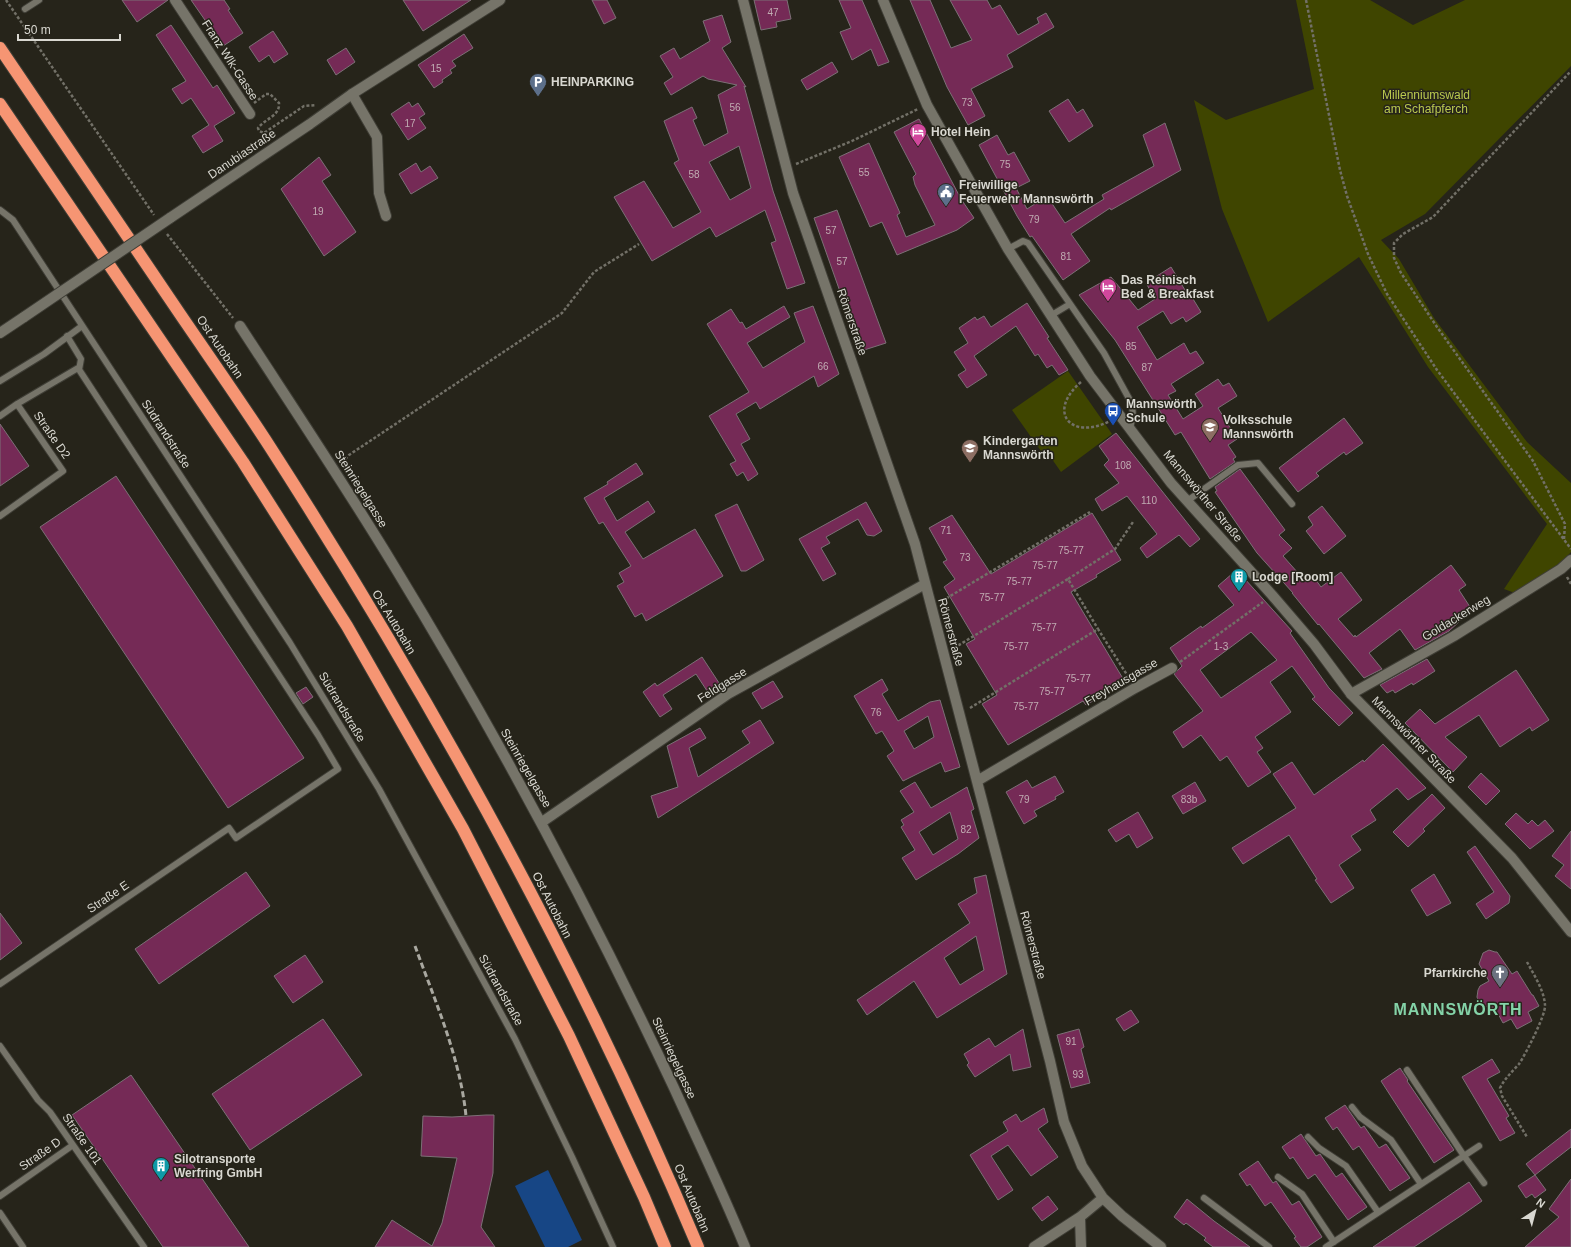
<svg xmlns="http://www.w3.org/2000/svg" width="1571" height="1247" font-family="Helvetica,sans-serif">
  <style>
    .green { fill: #3f4500 }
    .water { fill: #174685 }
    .building { fill: #752a56; stroke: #7c7076; fill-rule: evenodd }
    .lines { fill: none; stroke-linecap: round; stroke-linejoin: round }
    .service-casing { stroke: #3f3e36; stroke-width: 8 }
    .minor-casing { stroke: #3f3e36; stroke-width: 12 }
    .tertiary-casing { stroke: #3f3e36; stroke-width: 12 }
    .secondary-casing { stroke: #3f3e36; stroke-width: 12 }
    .motorway-casing { stroke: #3f3e36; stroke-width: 14 }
    .path { stroke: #727067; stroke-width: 2.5; stroke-dasharray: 3 2; stroke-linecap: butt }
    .service { stroke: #767469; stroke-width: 6 }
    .minor { stroke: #767469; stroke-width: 10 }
    .tertiary { stroke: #767469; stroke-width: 10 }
    .secondary { stroke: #767469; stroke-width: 10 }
    .motorway { stroke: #f69573; stroke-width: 12 }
    .rail { stroke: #a9a8a0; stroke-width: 3; stroke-dasharray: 6 3; stroke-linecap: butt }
    .tertiary-bridge-casing { stroke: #3f3e36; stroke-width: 12; stroke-linecap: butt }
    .tertiary-bridge { stroke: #767469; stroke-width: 10 }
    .labels { text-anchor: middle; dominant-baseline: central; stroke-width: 3; stroke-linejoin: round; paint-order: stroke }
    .number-label { font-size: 10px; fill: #c0acb2 }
    .street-label { font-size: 12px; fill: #d9d8d1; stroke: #26241a }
    .poi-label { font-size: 12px; font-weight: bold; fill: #d9d8d1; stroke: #26241a; text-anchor: start }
    .park-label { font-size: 12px; fill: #bac94e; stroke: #26241a }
    .district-label { font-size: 16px; font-weight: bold; letter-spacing: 1px; fill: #84d3a8; stroke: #26241a }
  </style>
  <rect width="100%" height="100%" fill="#26241a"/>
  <path class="green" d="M1296 0H1370L1413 25 1465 0H1571V66L1425 214 1381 240 1399 259 1434 318 1527 442 1571 483V552L1561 563 1515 593 1504 589 1547 524 1428 367 1359 257 1268 322 1222 209 1194 100 1226 120 1314 89Z
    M1068 371 1112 434 1061 472 1047 452 1043 454 1012 410Z"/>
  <path class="water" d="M548 1170 582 1240 568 1247H545L515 1186Z"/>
  <path class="building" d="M122 0H168L137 22Z
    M191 0H224L230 9 228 10 243 33 223 46Z
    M403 0H471L423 31Z
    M592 0H607L616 18 604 24Z
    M754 0H787L791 19 776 22 777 27 761 30Z
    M839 0H862L889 62 878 66 871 49 852 60 840 32 851 28Z
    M910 0H930L951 48 972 40 950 0H987L992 9 1000 5 1018 35 1039 23 1037 18 1046 13 1054 27 1007 55 1013 67 971 89 985 116 968 125 947 87Z
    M722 15 731 42 722 48 746 87 744 86 773 191 805 283 787 289 771 243 776 241 765 210 716 237 710 227 652 261 614 197 644 181 673 228 701 212 674 163 679 160 664 121 692 107 697 118 693 120 704 146 728 133 718 95 737 85 708 79 703 76 671 95 664 83 673 77 660 56 674 48 680 59 710 41 703 21ZM739 146 751 188 730 200 709 162Z
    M171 25 213 88 217 85 235 113 214 126 223 141 203 153 192 136 209 125 191 98 182 104 172 89 186 81 156 35Z
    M273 31 288 54 274 63 269 55 259 62 249 47Z
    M464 34 473 48 452 61 456 66 450 70 452 73 442 80 443 82 434 88 418 65Z
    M346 48 355 62 336 75 327 60Z
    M832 62 838 72 807 90 801 80Z
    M1068 99 1077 113 1083 109 1093 126 1069 142 1049 111Z
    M409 102 412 107 418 103 425 114 419 118 426 128 408 140 391 114Z
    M919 119 961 199 974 218 957 230 897 255 882 222 870 227 839 157 869 143 900 213 897 215 906 237 935 225 915 185 913 177 916 174 894 132Z
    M1165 123 1181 170 1111 210 1110 208 1071 234 1090 261 1063 280 1032 236 1030 237 1017 216 979 145 997 135 1008 155 1014 152 1030 181 1016 188 1027 209 1047 196 1065 223 1104 199 1102 195 1154 166 1143 135Z
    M319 157 331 175 322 181 356 232 324 256 281 189Z
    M416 163 421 172 430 166 438 178 411 194 399 174Z
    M837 210 886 343 861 351 814 218Z
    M1171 267 1188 295 1190 294 1201 312 1186 322 1183 317 1171 324 1163 311 1137 327 1157 360 1184 343 1190 354 1196 351 1204 363 1171 384 1176 391 1168 395 1183 419 1203 406 1195 394 1218 379 1223 386 1229 383 1237 396 1218 408 1237 439 1228 445 1236 457 1233 459 1235 462 1210 479 1181 432 1175 435 1115 340 1079 295 1111 277 1138 310 1155 299 1146 283Z
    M1027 303 1049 337 1047 338 1068 370 1059 375 1052 365 1047 368 1038 354 1035 356 1016 326 974 356 987 375 967 388 958 375 966 370 954 352 968 343 959 328 975 317 977 320 984 316 991 327Z
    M784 306 790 317 747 343 763 368 805 342 794 313 813 306 839 374 818 387 814 376 760 409 756 402 736 414 750 439 741 444 758 474 748 481 743 472 737 476 730 464 736 461 709 416 749 392 707 324 731 309 740 323 742 322 746 329Z
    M1344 418 1363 443 1346 455 1344 452 1316 473 1319 476 1298 492 1279 468Z
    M0 424 29 466 0 486Z
    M1116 433 1200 539 1190 547 1179 535 1147 558 1140 548 1157 534 1127 496 1102 511 1095 499 1119 483 1104 465 1109 460 1099 446Z
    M636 463 643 474 604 498 617 521 648 501 655 512 625 532 643 559 695 529 723 576 646 621 642 613 635 617 617 586 624 582 619 573 631 566 603 522 599 524 584 498 608 484 607 482Z
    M1240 469 1285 530 1279 535 1292 548 1283 556 1306 582 1313 576 1321 587 1341 572 1362 600 1338 619 1354 637 1355 635 1356 637 1451 565 1466 585 1459 590 1472 610 1449 631 1415 650 1400 629 1369 653 1382 669 1364 678 1319 624 1318 625 1292 593H1293L1257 553 1215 492 1217 491 1215 487Z
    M116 476 304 758 228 808 40 527Z
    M866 502 882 531 874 536 867 535 858 519 826 537 830 543 821 548 836 574 823 581 799 539Z
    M737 504 764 560 746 571H741L715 515Z
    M1322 506 1346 536 1324 554 1306 531 1313 525 1308 517Z
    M1092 513 1121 560 1096 575 1097 577 1071 592 1125 682 1086 705 1083 701 1008 745 982 704 997 695 966 644 975 639 944 587 955 579 943 562 947 560 929 528 952 515 991 574Z
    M1233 573 1240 581 1244 578 1292 631 1290 633 1329 688 1353 713 1339 726 1312 699 1315 697 1292 666 1270 682 1291 712 1255 737 1263 748 1257 752 1271 772 1248 787 1227 756 1220 761 1201 735 1183 748 1173 732 1203 711 1174 674 1182 666 1170 648 1201 626 1202 628 1234 605 1218 586ZM1251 632 1277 660 1221 698 1200 670Z
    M702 657 723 689 711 697 696 674 663 695 672 709 660 717 643 692 655 683 657 686Z
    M1427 659 1435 671 1413 685 1412 683 1395 693 1393 690 1387 693 1380 685Z
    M1516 670 1549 720 1532 731 1530 727 1500 747 1479 715 1445 737 1467 757 1453 772 1405 723 1420 709 1435 724Z
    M882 679 888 690 882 694 898 721 930 702 940 700 960 767 945 772 941 762 903 781 887 756 894 751 882 731 876 734 854 696ZM928 716 934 737 914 749 904 731Z
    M773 681 783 697 762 709 752 693Z
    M306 687 313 697 303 704 296 693Z
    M760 720 774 743 658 818 651 796 678 787 667 746 700 728 706 738 689 748 698 777 750 743 742 731Z
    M1383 744 1426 788 1408 800 1397 788 1370 810 1376 820 1351 836 1361 850 1339 865 1354 888 1331 903 1315 880 1317 879 1289 835 1243 864 1232 848 1296 808 1273 774 1292 762 1314 795 1363 760 1364 762Z
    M1481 773 1500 791 1486 805 1468 787Z
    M1055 776 1064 792 1055 797 1056 799 1034 811 1037 816 1024 824 1006 792 1027 780 1032 788Z
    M915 782 931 808 967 787 974 809 971 811 979 838 958 854 916 880 902 858 915 850 901 827 904 825 901 820 914 812 900 791ZM950 812 958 839 933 855 919 832Z
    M1195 782 1206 801 1183 814 1172 796Z
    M1432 794 1445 808 1423 829 1425 831 1408 847 1393 832Z
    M1138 812 1153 838 1137 848 1129 834 1116 842 1108 830Z
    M1516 813 1528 824 1532 820 1538 826 1545 820 1554 831 1530 849 1505 824Z
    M1571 831V889L1555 876 1564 865 1552 856Z
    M1475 846 1510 896 1509 903 1486 919 1476 904 1494 892 1467 852Z
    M246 872 270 906 159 984 135 949Z
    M1434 874 1451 903 1427 916 1411 890Z
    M986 875 1007 974 937 1018 914 981 867 1015 857 1000 970 923 958 904 977 893 974 878ZM976 936 984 970 960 985 944 958Z
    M0 913 22 943 0 960Z
    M1489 950 1495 952H1497L1512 974 1517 971 1532 995H1533L1539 1006 1528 1012 1532 1021 1517 1029 1511 1019 1503 1023 1495 1008 1483 1006 1478 1000 1477 997 1478 990 1480 986 1489 981 1479 964 1483 953Z
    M305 955 323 982 293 1003 274 976Z
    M1131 1010 1139 1022 1124 1031 1116 1019Z
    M323 1019 362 1075 250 1150 212 1094Z
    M1023 1029 1031 1067 1013 1071 1010 1054 975 1077 967 1065 969 1063 964 1054 989 1038 995 1047Z
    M1079 1029 1084 1047 1081 1049 1090 1083 1071 1088 1057 1035Z
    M1492 1059 1500 1072 1487 1079 1509 1116 1506 1118 1515 1133 1500 1141 1462 1077Z
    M1400 1068 1408 1080 1407 1081 1454 1150 1434 1163 1381 1081Z
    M131 1075 249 1247H163L72 1115Z
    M1345 1105 1361 1128 1364 1126 1379 1148 1386 1144 1410 1178 1390 1191 1359 1146 1353 1150 1337 1127 1333 1130 1325 1118Z
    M1044 1108 1048 1122 1038 1129 1058 1157 1031 1176 1008 1145 991 1156 1013 1190 998 1200 970 1155 1008 1131 1003 1122 1016 1114 1021 1122Z
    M486 1115H494L493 1173 481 1227 495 1247H375L392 1220 432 1246 442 1223 457 1158 421 1156 423 1116 452 1117Z
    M1571 1129V1147L1535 1175 1526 1164Z
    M1301 1134 1316 1156 1320 1154 1336 1177 1342 1173 1367 1207 1348 1220 1315 1174 1308 1179 1293 1157 1290 1159 1282 1147Z
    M1258 1161 1273 1183 1276 1181 1292 1205 1299 1201 1322 1237 1307 1247H1301L1294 1238 1296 1237 1271 1202 1265 1206 1250 1184 1247 1186 1239 1174Z
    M1535 1175 1546 1190 1535 1198 1532 1194 1526 1198 1518 1186Z
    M1571 1179V1247H1525L1559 1217 1549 1209Z
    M1469 1182 1482 1201 1462 1215 1414 1247H1373Z
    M1048 1196 1058 1209 1042 1221 1032 1208Z
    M1187 1199 1214 1221 1250 1247H1213L1204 1240 1206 1238 1186 1223 1184 1225 1174 1217Z"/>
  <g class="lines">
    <defs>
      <path id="service" d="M25 9 39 0
        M0 210 13 220 290 643 379 789 515 1039 572 1157 613 1247
        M1008 249 1023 241 1028 243 1104 353 1132 404 1133 416 1130 428
        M1050 316 1070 304
        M67 336 81 359 79 370
        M0 381 44 354 82 326
        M0 416 17 404 63 471 0 516
        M1187 501 1238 465 1258 463 1292 504
        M0 984 229 828 236 838 338 769 318 735 78 368 17 404
        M0 1046 38 1100 50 1112 144 1247
        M1407 1070 1464 1156 1484 1183
        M1352 1107 1360 1117 1391 1140 1421 1184
        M1308 1137 1319 1148 1346 1166 1378 1212
        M1278 1177 1302 1194 1334 1242
        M0 1196 73 1145
        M1204 1198 1269 1247
        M0 1213 23 1247
        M1326 1247 1479 1146"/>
      <path id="minor" d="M175 0 250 114
        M743 0 793 193 915 544 1050 1061 1064 1122 1082 1166 1103 1198 1122 1216 1161 1247
        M352 94 377 137 379 193 386 216
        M240 326C292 406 345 485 394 566 497 735 590 909 674 1088 698 1141 723 1193 745 1247
        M1351 694 1454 636 1561 569 1571 560
        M977 781 1135 688 1172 668
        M542 822 728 694 925 584
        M1080 1217 1081 1247
        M1034 1247 1080 1217 1103 1198"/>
      <path id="tertiary" d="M170 218 310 124 352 94 500 0
        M0 333 24 317"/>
      <path id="secondary" d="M883 0 927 105 964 171 1008 249 1090 376 1171 483 1272 595 1314 644 1351 694 1512 858 1571 932"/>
      <path id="motorway" d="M0 48C60 137 120 225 180 314 210 358 241 402 270 447 434 702 581 968 698 1247
        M0 104 243 462 347 626 463 829 569 1036 644 1197 665 1247"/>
    </defs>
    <use href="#service" class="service-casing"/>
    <use href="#minor" class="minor-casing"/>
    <use href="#tertiary" class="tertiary-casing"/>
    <use href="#secondary" class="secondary-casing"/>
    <use href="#motorway" class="motorway-casing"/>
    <path class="path" d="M6 0 154 215
      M1306 0 1340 170 1347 196 1368 254 1387 294 1437 370 1571 549
      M254 103 266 94H270L279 103C280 116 266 118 258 128L259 131 264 133 304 106 316 105
      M796 164 852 141 918 109
      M167 234 233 318
      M1081 382C1046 412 1071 441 1110 421
      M342 463 349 455 562 313 594 272 639 244
      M1564 539 1565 524 1533 461 1437 327 1401 273 1394 258V243L1403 234 1433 217 1571 71
      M1567 577 1571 584
      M1068 579 1115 549 1133 522
      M942 601 1090 512
      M954 648 1068 579 1098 629
      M1180 662 1263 602
      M970 708 1098 629 1129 678
      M1527 962C1534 975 1544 990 1545 1005 1546 1015 1525 1055 1519 1064 1512 1072 1505 1078 1500 1088L1502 1096 1527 1137"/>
    <use href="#service" class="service"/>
    <use href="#minor" class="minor"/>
    <use href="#tertiary" class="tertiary"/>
    <use href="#secondary" class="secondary"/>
    <use href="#motorway" class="motorway"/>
    <path class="rail" d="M415 946C435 1001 460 1057 466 1116"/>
    <defs>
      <path id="tertiary-bridge" d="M24 317 170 218"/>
    </defs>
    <use href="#tertiary-bridge" class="tertiary-bridge-casing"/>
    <use href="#tertiary-bridge" class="tertiary-bridge"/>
  </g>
  <defs>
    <symbol id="parking-pin" viewBox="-11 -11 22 30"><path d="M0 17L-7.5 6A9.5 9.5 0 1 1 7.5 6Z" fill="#5c6f8a" stroke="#26241a"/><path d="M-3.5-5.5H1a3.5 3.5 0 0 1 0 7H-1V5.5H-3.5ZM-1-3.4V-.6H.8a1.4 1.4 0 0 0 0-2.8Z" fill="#fff"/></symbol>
    <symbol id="hotel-pin" viewBox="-11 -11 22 30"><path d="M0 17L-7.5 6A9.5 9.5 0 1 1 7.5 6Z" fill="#d1479c" stroke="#26241a"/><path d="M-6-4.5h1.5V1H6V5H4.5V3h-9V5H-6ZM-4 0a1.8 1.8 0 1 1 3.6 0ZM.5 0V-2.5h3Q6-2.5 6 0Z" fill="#fff"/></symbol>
    <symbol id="civic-pin" viewBox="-11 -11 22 30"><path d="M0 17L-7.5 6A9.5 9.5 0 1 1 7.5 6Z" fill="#5c6f8a" stroke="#26241a"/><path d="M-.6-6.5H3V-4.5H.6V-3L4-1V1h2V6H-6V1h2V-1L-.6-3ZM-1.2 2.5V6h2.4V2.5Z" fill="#fff"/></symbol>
    <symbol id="bus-pin" viewBox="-11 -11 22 30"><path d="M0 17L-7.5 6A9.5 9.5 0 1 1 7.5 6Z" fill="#1a4fb4" stroke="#26241a"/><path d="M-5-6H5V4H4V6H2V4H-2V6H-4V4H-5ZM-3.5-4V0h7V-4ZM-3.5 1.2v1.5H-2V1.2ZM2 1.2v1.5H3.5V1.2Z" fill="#fff"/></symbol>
    <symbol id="school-pin" viewBox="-11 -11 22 30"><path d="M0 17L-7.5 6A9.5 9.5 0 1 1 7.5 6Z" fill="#8d6e63" stroke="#26241a"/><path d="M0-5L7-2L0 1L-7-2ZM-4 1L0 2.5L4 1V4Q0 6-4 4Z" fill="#fff"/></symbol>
    <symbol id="building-pin" viewBox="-11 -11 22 30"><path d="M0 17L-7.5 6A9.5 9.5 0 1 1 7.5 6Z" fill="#0f9aa8" stroke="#26241a"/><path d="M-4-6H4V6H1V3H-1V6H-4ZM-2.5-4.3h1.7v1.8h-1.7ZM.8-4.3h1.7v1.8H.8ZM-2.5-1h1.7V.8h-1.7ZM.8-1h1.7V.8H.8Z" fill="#fff"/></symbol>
    <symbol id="church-pin" viewBox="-11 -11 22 30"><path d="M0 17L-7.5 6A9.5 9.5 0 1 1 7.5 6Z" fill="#6b7280" stroke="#26241a"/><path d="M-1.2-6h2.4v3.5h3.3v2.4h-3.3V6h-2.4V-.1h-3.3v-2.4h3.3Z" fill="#fff"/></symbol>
  </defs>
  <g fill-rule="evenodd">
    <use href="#parking-pin" x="528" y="72" width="20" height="27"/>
    <use href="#hotel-pin" x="908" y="122" width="20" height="27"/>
    <use href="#civic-pin" x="936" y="182" width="20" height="27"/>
    <use href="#hotel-pin" x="1098" y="277" width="20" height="27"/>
    <use href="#bus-pin" x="1103" y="401" width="20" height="27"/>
    <use href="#school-pin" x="1200" y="417" width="20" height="27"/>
    <use href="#school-pin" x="960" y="438" width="20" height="27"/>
    <use href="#building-pin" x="1229" y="567" width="20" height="27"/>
    <use href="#church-pin" x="1490" y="963" width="20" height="27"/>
    <use href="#building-pin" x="151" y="1156" width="20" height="27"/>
  </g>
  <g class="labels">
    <g class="number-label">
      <text x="773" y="12">47</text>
      <text x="436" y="68">15</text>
      <text x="967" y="102">73</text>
      <text x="735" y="107">56</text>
      <text x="410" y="123">17</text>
      <text x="1005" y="164">75</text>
      <text x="864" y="172">55</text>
      <text x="694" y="174">58</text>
      <text x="318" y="211">19</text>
      <text x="1034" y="219">79</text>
      <text x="831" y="230">57</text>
      <text x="1066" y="256">81</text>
      <text x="842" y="261">57</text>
      <text x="1131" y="346">85</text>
      <text x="823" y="366">66</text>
      <text x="1147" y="367">87</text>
      <text x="1123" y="465">108</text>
      <text x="1149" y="500">110</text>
      <text x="946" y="530">71</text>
      <text x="1071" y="550">75-77</text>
      <text x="965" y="557">73</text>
      <text x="1045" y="565">75-77</text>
      <text x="1019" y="581">75-77</text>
      <text x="992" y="597">75-77</text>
      <text x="1044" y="627">75-77</text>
      <text x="1016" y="646">75-77</text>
      <text x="1221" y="646">1-3</text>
      <text x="1078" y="678">75-77</text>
      <text x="1052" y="691">75-77</text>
      <text x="1026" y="706">75-77</text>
      <text x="876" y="712">76</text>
      <text x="1024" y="799">79</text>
      <text x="1189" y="799">83b</text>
      <text x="966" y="829">82</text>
      <text x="1071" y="1041">91</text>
      <text x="1078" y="1074">93</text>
    </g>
    <g class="street-label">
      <text transform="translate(230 60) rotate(57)">Franz Wlk-Gasse</text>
      <text transform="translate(242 154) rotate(-34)">Danubiastraße</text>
      <text transform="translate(852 322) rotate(71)">Römerstraße</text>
      <text transform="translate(220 347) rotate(56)">Ost Autobahn</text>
      <text transform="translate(166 434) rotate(57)">Südrandstraße</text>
      <text transform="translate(52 435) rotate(55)">Straße D2</text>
      <text transform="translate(361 489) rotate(58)">Steinriegelgasse</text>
      <text transform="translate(1203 496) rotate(50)">Mannswörther Straße</text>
      <text transform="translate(1456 618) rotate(-31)">Goldackerweg</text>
      <text transform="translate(394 622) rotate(59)">Ost Autobahn</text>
      <text transform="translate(951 632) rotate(75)">Römerstraße</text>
      <text transform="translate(1121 682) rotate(-30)">Freyhausgasse</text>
      <text transform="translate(722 685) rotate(-32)">Feldgasse</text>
      <text transform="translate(342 707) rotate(59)">Südrandstraße</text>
      <text transform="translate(1414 740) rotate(46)">Mannswörther Straße</text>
      <text transform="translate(526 768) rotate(60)">Steinriegelgasse</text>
      <text transform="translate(108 897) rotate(-34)">Straße E</text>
      <text transform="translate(552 905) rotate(63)">Ost Autobahn</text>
      <text transform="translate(1033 945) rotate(75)">Römerstraße</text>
      <text transform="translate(501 990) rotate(61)">Südrandstraße</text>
      <text transform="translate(674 1058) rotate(65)">Steinriegelgasse</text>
      <text transform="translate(82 1139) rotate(55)">Straße 101</text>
      <text transform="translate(40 1154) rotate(-35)">Straße D</text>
      <text transform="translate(692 1198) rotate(67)">Ost Autobahn</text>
    </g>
    <g class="poi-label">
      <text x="551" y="82">HEINPARKING</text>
      <text x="931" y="132">Hotel Hein</text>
      <text x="959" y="185">Freiwillige<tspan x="959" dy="14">Feuerwehr Mannswörth</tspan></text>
      <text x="1121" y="280">Das Reinisch<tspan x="1121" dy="14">Bed &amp; Breakfast</tspan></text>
      <text x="1126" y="404">Mannswörth<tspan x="1126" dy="14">Schule</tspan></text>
      <text x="1223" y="420">Volksschule<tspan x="1223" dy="14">Mannswörth</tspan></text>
      <text x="983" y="441">Kindergarten<tspan x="983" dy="14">Mannswörth</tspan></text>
      <text x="1252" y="577">Lodge [Room]</text>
      <text x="1487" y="973" text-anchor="end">Pfarrkirche</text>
      <text x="174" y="1159">Silotransporte<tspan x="174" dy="14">Werfring GmbH</tspan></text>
    </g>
    <g class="park-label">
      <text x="1426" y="95">Millenniumswald<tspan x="1426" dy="14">am Schafpferch</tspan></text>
    </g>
    <g class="district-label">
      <text x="1458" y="1009">MANNSWÖRTH</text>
    </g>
  </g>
  <g transform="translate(1535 1211) rotate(36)" stroke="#26241a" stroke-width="3" paint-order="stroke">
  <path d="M0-3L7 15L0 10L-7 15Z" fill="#d9d8d1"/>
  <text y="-6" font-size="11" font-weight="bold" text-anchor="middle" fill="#d9d8d1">N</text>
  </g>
  <path d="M18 34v6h102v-6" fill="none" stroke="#d9d8d1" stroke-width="2"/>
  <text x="24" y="34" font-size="12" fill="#d9d8d1" stroke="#26241a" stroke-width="3" paint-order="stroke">50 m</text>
</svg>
